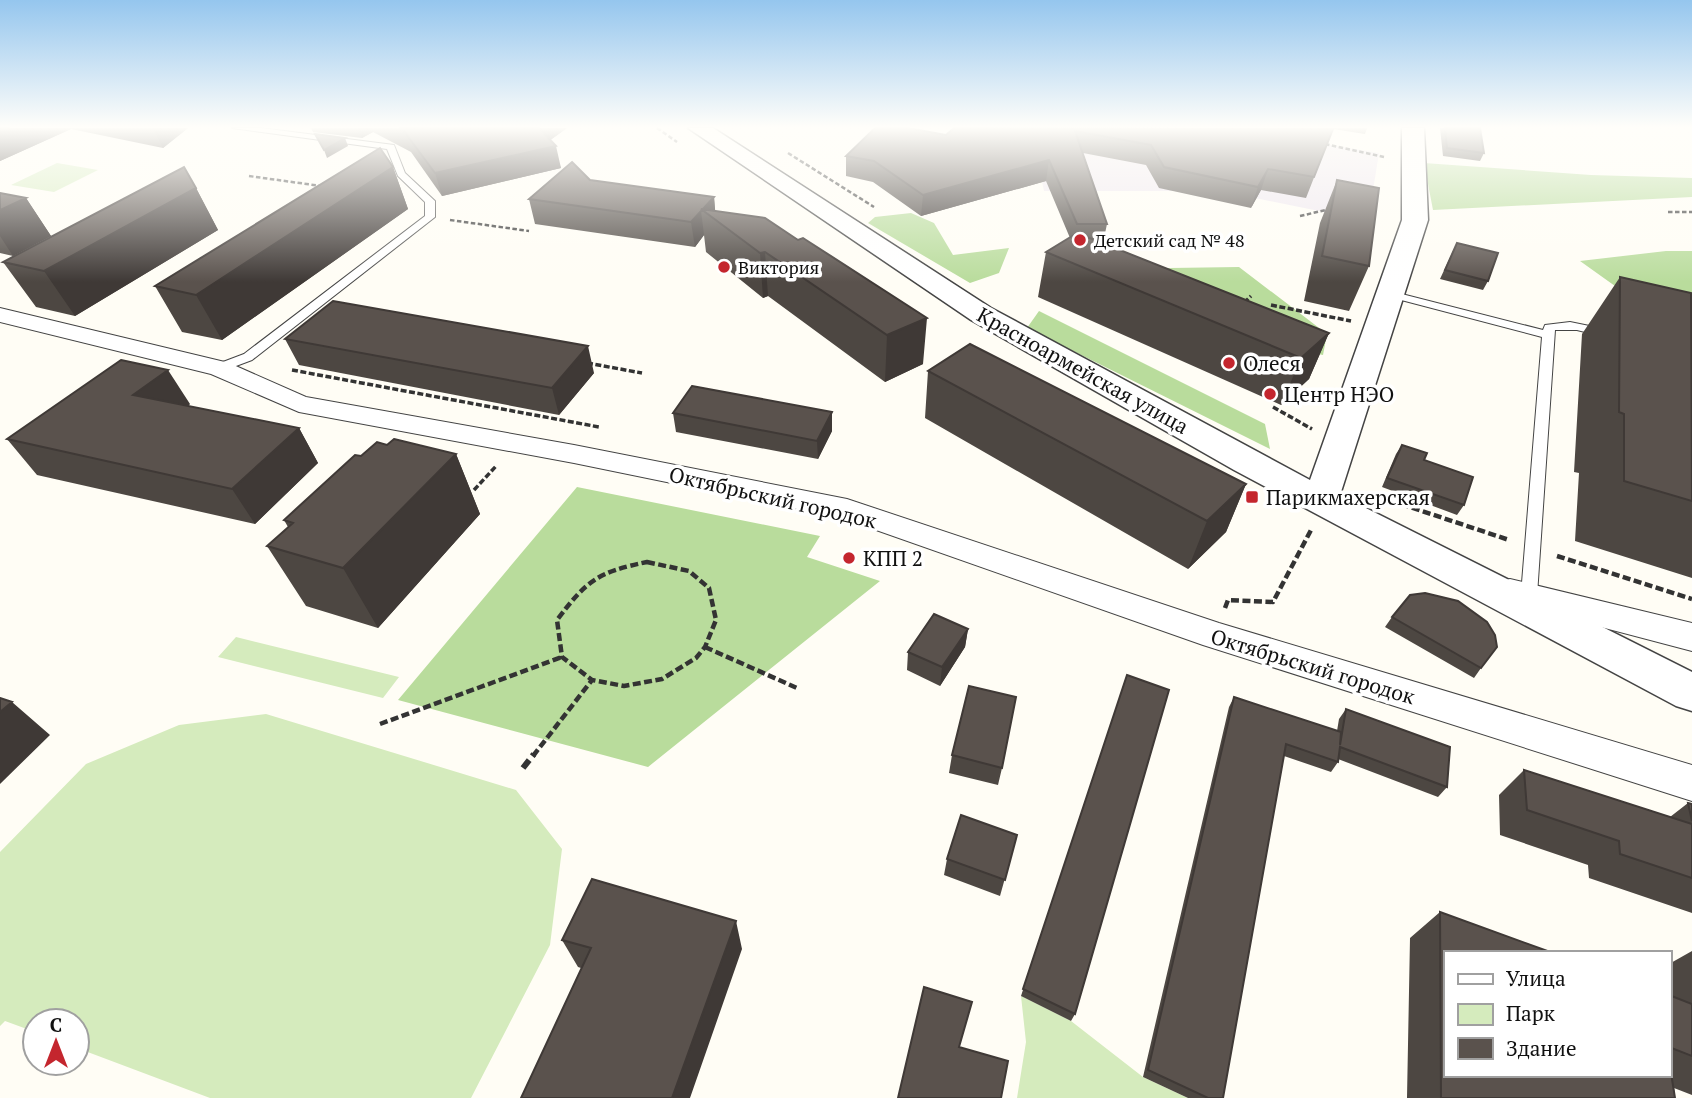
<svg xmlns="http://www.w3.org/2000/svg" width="1692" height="1098" font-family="'PT Serif',serif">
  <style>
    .industrial { fill: #eee6ef }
    .green { fill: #d5ebbd }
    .forest { fill: #b9dc9c }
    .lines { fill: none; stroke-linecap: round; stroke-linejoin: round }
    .service-casing { stroke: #444; stroke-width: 2 }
    .minor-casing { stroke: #444; stroke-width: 2 }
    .tertiary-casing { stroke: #444; stroke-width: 3 }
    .path-far3 { stroke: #333; stroke-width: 2.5; stroke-dasharray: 4.5 2.5; stroke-linecap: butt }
    .path-far2 { stroke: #333; stroke-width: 3.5; stroke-dasharray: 6 2.5; stroke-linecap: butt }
    .path-far1 { stroke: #333; stroke-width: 4.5; stroke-dasharray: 8 3.5; stroke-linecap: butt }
    .path { stroke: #333; stroke-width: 6; stroke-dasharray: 10 5; stroke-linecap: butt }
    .service { fill: #fff; fill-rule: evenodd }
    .minor { fill: #fff; fill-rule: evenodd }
    .tertiary { fill: #fff; fill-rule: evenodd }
    .wall { fill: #4d4742 }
    .shaded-wall { fill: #3f3936 }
    .building { fill: #5a524d; stroke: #3f3936; stroke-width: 2 }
    .poi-dot { fill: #c4262e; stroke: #fff; stroke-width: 2.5 }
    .labels { text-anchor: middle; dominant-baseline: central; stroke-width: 7; stroke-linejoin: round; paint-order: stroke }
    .far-poi-label { font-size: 18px; fill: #111; stroke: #fff; text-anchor: start }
    .poi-label { font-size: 21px; fill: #111; stroke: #fff; text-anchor: start }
    .street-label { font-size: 21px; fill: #111; stroke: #fff }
  </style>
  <rect width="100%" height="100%" fill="#fffdf5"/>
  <path class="industrial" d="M1043 128 1269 135 1379 153 1368 221 1221 191H1044L1039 168Z"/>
  <path class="green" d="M57 163 98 170 54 192 11 185Z
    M236 637 399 677 383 698 218 657Z
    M266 714 516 790 562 849 550 945 471 1098H210L77 1048V1021H35V1032L5 1021 0 1026V852L86 764 179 725Z
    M1021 996 1071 1021 1143 1077 1188 1098H1017L1026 1042Z"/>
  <path class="forest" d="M1424 163 1591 175 1692 178V197L1433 210Z
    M911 213 934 223 953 255 1009 248 999 273 970 283 868 223 875 217Z
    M1666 251H1692V341L1580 261Z
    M1239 267 1327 334 1323 355 1243 338 1100 269Z
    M1039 311 1265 424 1270 449 1027 328Z
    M577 487 820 536 807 557 880 581 648 767 398 700Z"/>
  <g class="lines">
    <defs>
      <path id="service" d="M232 128H261L394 145 405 173 435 201V217L252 360 220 372 214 368 215 365 244 354 425 216V202L398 176 387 149Z
        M1390 291 1543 330 1545 325 1570 322 1609 330 1611 333 1605 337 1577 330H1555L1537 595 1535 599H1523L1521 595 1542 337 1386 296V292Z"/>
      <path id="minor" d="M0 308 229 363 306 397 574 445 847 499 1219 623 1692 765V801L1203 645 842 518 574 463 299 412 211 374 0 322Z
        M1510 579 1692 623V651L1498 600 1494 591 1498 582Z"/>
      <path id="tertiary" d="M688 128H713L991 308 1310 480 1402 220V128H1424L1428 220 1340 495 1692 672V711L1676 706 1234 470 971 320Z"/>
    </defs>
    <use href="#service" class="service-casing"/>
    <use href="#minor" class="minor-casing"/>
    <use href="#tertiary" class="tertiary-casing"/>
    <path class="path-far3" d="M657 128 677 142
      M1325 144 1384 157
      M788 153 874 207
      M249 176 321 186
      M1668 212H1692
      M1300 216 1330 209
      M450 220 529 231"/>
    <path class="path-far2" d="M1244 303 1251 296
      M1271 305 1351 321
      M587 363 642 373
      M292 370 599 427
      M1273 407 1312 429
      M474 490 497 465"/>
    <path class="path-far1" d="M1401 504 1509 540
      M1557 556 1692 599
      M647 562 689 571 709 588 716 620 705 647 696 658 662 679 624 686 592 680 562 657 557 620C587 580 598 572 647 562Z
      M1225 608 1228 600 1273 602 1311 530
      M705 647 797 688
      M380 724 562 657
      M533 756 592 680"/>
    <path class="path" d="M523 768 534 754"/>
    <use href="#service" class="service"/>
    <use href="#minor" class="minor"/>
    <use href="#tertiary" class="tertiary"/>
  </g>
  <path class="wall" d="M0 128H188L163 148 71 129 0 161Z
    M311 128H567L550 140 561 168 442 196 411 152 373 132 362 138 313 132Z
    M954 128H1367L1365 134 1333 129 1306 198 1261 190 1251 208 1159 188 1146 165 1083 153 1107 224 1103 243 1329 333 1309 379 1281 405 1038 297 1046 252 1070 238 1046 181 921 216 873 182 846 176V156L946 135Z
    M1440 128H1480L1484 153 1480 161 1443 156Z
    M393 167 408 209 222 340 182 332 155 286Z
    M590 180 714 197 715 211 765 218 923 364 885 382 768 296 763 298 706 252 704 235 695 247 535 224 529 199Z
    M1337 180 1369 266 1349 311 1304 301 1320 223Z
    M196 188 218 230 75 316 36 307 3 262Z
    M0 193 26 198 51 236 13 256 0 253Z
    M1453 251 1488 281 1483 290 1440 279Z
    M1620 277 1692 303V578L1575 541 1579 473 1574 472 1582 334Z
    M285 339 594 373 559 415 299 365Z
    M928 371 1246 484 1226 532 1188 569 925 418Z
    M190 404 188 406 299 428 318 463 255 524 37 475 7 439Z
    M673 413 832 431 818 459 676 432Z
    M387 445 456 454 480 514 378 628 306 606 267 546 288 527 284 520 361 456Z
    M1402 445 1424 460 1464 505 1457 515 1382 487 1396 454Z
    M1392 617 1481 668 1474 678 1385 627Z
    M968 629 965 647 940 686 907 670 908 652Z
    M1127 675 1075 1014 1071 1021 1021 996Z
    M1234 697 1337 731 1339 719 1346 709 1447 787 1438 797 1338 759V762L1331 772 1284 756 1223 1098H1188L1143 1077 1229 707Z
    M952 755 1002 768 998 785 949 773Z
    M1524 770 1670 817 1688 803 1692 804V913L1589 878 1588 865 1500 835 1499 795Z
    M1017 835 1000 896 944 875 947 859Z
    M1440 912 1669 1075V964L1692 951V1095L1674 1088 1675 1098H1407L1410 938Z
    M562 940 742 949 581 968 578 967Z"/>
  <path class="shaded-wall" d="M10 128H71V129L0 161V133Z
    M153 128H188L163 148Z
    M358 128H372L373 132 362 138Z
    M536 128H567L541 147Z
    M345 138 348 146 327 158 324 150Z
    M556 146 561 168 442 196 435 173Z
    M1049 160 1046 181 921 216 923 195Z
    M393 167 408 209 222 340 196 295Z
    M1268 169 1261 190 1251 208 1258 187Z
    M196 188 218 230 75 316 44 271Z
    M714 197 716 220 702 210Z
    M26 198 51 236 13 256 0 236V210Z
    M701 211 704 235 695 247 691 222Z
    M765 252 768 296 763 298 760 253Z
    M927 318 923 364 885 382 887 335Z
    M1329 333 1309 379 1281 405 1301 358Z
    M588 346 594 373 559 415 552 388Z
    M168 370 190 404 157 430 133 395Z
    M832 412V431L818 459 817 441Z
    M299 428 318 463 255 524 232 489Z
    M456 454 480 514 378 628 343 568Z
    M1246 484 1226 532 1188 569 1207 521Z
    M968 629 965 647 940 686 942 667Z
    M12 702 50 735 0 784V712Z
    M736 921 742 949 690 1098H672Z"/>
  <path class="building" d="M0 128H10L0 133Z
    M401 128H539L556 146 435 173 403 130Z
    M875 128H908L946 135 954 128 1333 129 1314 177 1268 169 1258 187 1164 167 1151 145 1075 131 1107 224H1077L1049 160 923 195 874 161 846 156Z
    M1445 128H1480L1484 153 1447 148Z
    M315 134 345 138 324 150Z
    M380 148 393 167 196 295 155 286Z
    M572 162 590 180 714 197 691 222 529 199Z
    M184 167 196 188 44 271 3 262Z
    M1337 180 1379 188 1369 266 1322 256Z
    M0 193 26 198 0 210Z
    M701 209 765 218 798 240 803 238 927 318 887 335 765 252 760 253Z
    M1077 233 1329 333 1301 358 1046 252Z
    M1457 243 1498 253 1488 281 1445 270Z
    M1620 277 1691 293 1692 501 1624 481V414L1619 412Z
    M333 301 588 346 552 388 285 339Z
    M970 344 1246 484 1207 521 928 371Z
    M121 360 168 370 133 395 299 428 232 489 7 439Z
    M692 386 832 412 817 441 673 413Z
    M394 439 456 454 343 568 267 546 293 523 284 520 355 455 361 456 377 442 387 445Z
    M1402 445 1427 453 1424 460 1473 477 1464 505 1387 478Z
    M1425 593 1458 601 1487 622 1495 635 1497 647 1481 668 1392 617 1410 595Z
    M934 614 968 629 942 667 908 652Z
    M1127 675 1169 690 1075 1014 1023 989Z
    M969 686 1016 697 1002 768 952 755Z
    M1234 697 1341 732 1340 745 1346 709 1450 747 1447 787 1340 747 1338 762 1286 744 1223 1098H1208L1148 1070Z
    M0 698 12 702 0 712Z
    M1524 770 1692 824V878L1620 854 1619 841 1527 810Z
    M1688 803 1692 804V821Z
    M961 815 1017 835 1005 880 947 859Z
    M592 879 736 921 672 1098H521L591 948 562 940Z
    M1440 912 1553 953H1445V1075H1669V1060L1675 1098H1441Z
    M924 987 972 1002 959 1047 1008 1061 1001 1098H898Z
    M1669 995 1692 1004V1056L1669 1047Z"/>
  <linearGradient id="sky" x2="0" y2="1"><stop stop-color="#95c6ee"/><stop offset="0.45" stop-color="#fffefa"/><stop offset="1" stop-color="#fffefa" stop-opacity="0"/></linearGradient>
  <rect width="1692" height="282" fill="url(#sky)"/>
  <g class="poi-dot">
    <circle cx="1080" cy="240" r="7"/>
    <circle cx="724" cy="267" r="7"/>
    <circle cx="1229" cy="363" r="7"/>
    <circle cx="1270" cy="394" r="7"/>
    <rect x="1245" y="490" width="14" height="14" rx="3.5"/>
    <circle cx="849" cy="558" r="7"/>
  </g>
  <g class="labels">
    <g class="far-poi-label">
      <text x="1094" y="240">Детский сад № 48</text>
      <text x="738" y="267">Виктория</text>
    </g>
    <g class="poi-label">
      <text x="1243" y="363">Олеся</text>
      <text x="1284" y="394">Центр НЭО</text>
      <text x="1266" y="497">Парикмахерская</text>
      <text x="863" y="558">КПП 2</text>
    </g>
    <g class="street-label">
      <text transform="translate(1083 370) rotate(29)">Красноармейская улица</text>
      <text transform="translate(773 497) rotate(13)">Октябрьский городок</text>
      <text transform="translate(1313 666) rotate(17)">Октябрьский городок</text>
    </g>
  </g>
  <rect x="1444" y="951" width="228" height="126" fill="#ffffff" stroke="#a0a0a0" stroke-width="2"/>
  <rect x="1458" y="974" width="35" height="10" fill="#ffffff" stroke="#a0a0a0" stroke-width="2"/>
  <text x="1506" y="986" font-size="21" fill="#111111">Улица</text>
  <rect x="1458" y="1004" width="35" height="21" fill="#d5ebbd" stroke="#a0a0a0" stroke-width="2"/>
  <text x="1506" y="1021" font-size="21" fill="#111111">Парк</text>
  <rect x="1458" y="1038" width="35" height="21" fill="#5a524d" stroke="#a0a0a0" stroke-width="2"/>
  <text x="1506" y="1056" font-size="21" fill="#111111">Здание</text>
  <g transform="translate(56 1042)"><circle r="33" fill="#ffffff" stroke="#a0a0a0" stroke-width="2"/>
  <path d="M0-5L12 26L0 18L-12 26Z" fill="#c4262e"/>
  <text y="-10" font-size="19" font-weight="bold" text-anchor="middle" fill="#111111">С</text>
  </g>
</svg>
